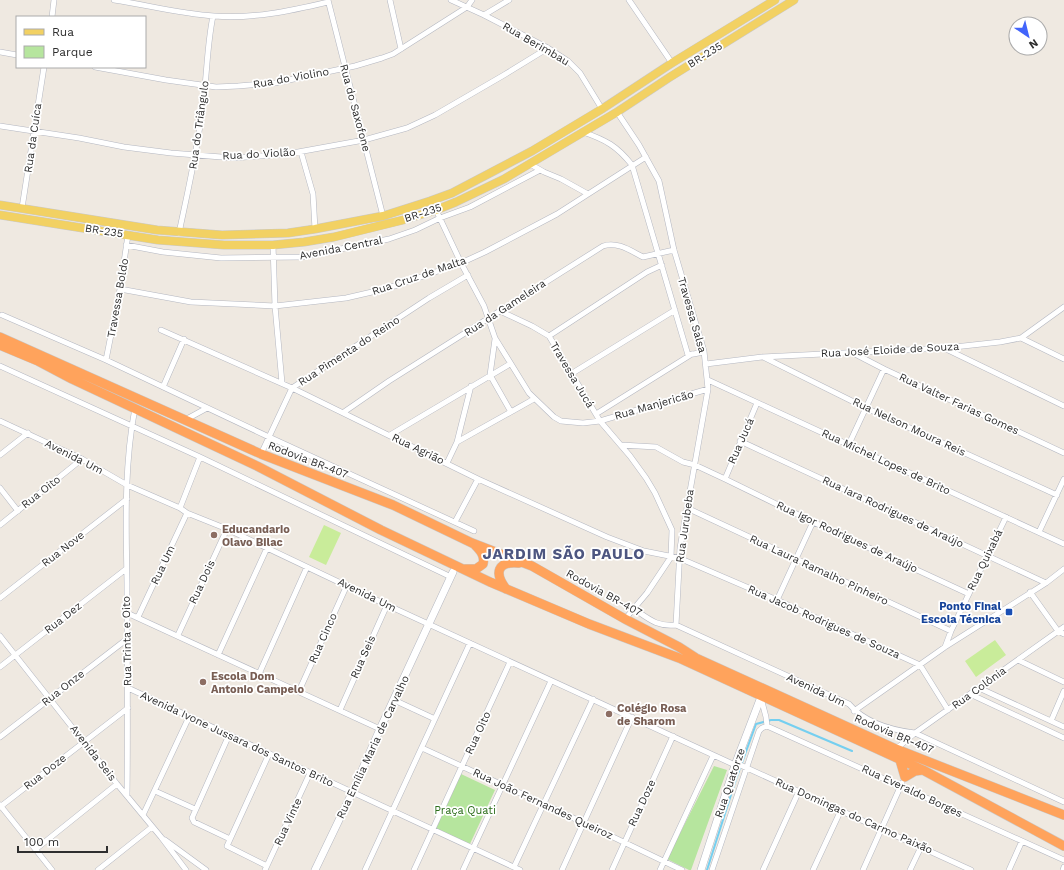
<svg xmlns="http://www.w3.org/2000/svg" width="1064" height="870" font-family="'Work Sans',sans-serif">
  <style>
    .green { fill: #b6e59e }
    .pitch { fill: #c9ec9a }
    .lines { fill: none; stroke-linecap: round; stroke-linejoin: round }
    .stream { stroke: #75cff0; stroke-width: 2 }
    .street-casing { stroke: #b4b7c1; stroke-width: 6 }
    .secondary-casing { stroke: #b4b7c1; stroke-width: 8 }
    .primary-casing { stroke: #c9c9c9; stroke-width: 9 }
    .highway-casing { stroke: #c9c9c9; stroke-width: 10 }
    .street { stroke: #fff; stroke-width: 5 }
    .secondary { stroke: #fff; stroke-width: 7 }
    .primary { stroke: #f2d163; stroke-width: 8 }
    .highway { stroke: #ffa35c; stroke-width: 9 }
    .education-dot { fill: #8d6e63; stroke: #fff; stroke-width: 1.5 }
    .transit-dot { fill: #1a4fb4; stroke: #fff; stroke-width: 1.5 }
    .labels { text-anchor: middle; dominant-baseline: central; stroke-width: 3.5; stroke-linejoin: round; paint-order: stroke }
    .street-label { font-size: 11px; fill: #2e2e2e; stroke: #fff }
    .education-label { font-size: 11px; font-weight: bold; fill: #785e54; stroke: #fff; text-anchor: start }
    .transit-label { font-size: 11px; font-weight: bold; fill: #164399; stroke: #fff; text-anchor: end }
    .park-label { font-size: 11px; fill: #2c6e1b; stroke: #fff }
    .district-label { font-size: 15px; font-weight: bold; letter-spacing: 1px; fill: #4d5680; stroke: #fff }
  </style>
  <rect width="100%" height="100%" fill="#efe9e1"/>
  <path class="green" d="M714 766 727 770 691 870H689L667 859Z
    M461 774 495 790 469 846 435 831Z"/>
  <path class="pitch" d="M324 525 341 533 326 565 309 557Z
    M995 640 1006 655 976 677 965 661Z"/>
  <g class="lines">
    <path class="stream" d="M707 870 736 779 756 724 771 720H779L852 751"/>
    <defs>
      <path id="street" d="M114 0C147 5 181 14 214 16 253 19 290 11 328 2
        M328 0 383 216
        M390 0 401 49
        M451 0 484 15 548 48 568 61 580 73 602 109
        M629 0 672 63
        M484 15 509 0
        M52 17 54 0
        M0 52 17 55
        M95 67 166 80 216 87 238 86 275 83 355 66 382 58 393 54 467 7 472 0
        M617 112 639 145 659 181 674 250 704 351 708 389 680 548 676 625C657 627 649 619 634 609
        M0 126 79 138 124 147 171 153 234 158 287 154 364 140 407 128 435 115 504 75 548 48
        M583 132C606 140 617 146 632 165L688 355 704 352
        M301 152 313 194 315 229
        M530 164 544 172 561 179 588 194
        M22 208 44 67
        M436 210 461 263 484 306 495 338 529 393 554 417 561 421 583 423 600 421 708 389
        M179 233C188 190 198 148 203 104 207 75 207 45 213 16
        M126 245 163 252 221 258 302 257 389 239 415 230 440 218 470 207 540 170
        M273 245 275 306 282 383
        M120 289 191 302 275 306 346 298 372 292 398 285 461 263 485 252 557 214 646 157
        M500 311 532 326 549 336 600 421 630 456 646 478 655 493 672 530 671 557 647 593 625 619
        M2 315 106 360 269 437 474 531
        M161 330 292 388 478 479 607 537 644 551 679 558 777 600 920 665 948 710
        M549 336 647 272 662 265
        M1021 338 1064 359
        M946 349 1064 406
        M855 354 884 369 1064 453
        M763 357 866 408 1057 495
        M106 360 120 289 128 235
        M706 364 762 357 945 348 1000 342 1021 338 1064 307
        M0 366 200 457 451 577
        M571 374 675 310
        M490 375 511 412
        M490 375 495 339
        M708 380 1064 544
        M163 387 184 339
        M344 412 389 381 603 246C617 241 631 251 643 257L674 250
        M596 414 692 354
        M185 420 207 408
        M0 421 82 459 127 485 180 508 187 513 227 529 387 605 735 765
        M390 435 510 364
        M740 441 1046 583
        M457 442 534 399
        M849 444 884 369
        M621 445 656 447 683 462 695 465 725 479 813 522 969 594
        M261 454 292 388 429 298 468 275
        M0 455 28 433
        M447 463 457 442 471 386
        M725 479 757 403
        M0 488 18 511
        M180 508 200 457
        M687 508 951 631
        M455 522 478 479
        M0 525 82 459
        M1039 532 1064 479
        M1030 592 1058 631 1064 634
        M0 598 127 499
        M777 600 813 522
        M127 613 380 729
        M138 617 187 513
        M676 625 849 704C865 723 891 730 915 733L1064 802
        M178 635 227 529
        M0 636 117 784 161 837 186 870
        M945 647 951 631 1006 517
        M218 655 267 548
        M1018 660 1064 682
        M0 667 126 569
        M259 674 307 567
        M128 688 520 870
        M979 688 1064 727
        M299 691 347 585
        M970 694 1064 738
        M761 698 766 717 767 726
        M394 700 435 719
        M340 710 387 605
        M854 711 945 647 1046 583 1064 569
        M1051 721 1064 691
        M229 735 192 818 194 822 230 839
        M0 737 127 639
        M422 748 544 804 682 870
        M896 749 915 733 1064 627
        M736 763 971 870
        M155 791 195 809
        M127 796C128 725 127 654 127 583 126 525 124 465 135 408
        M0 805 52 870
        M0 807 128 708
        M143 815 189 717
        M165 840 206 870
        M36 849 117 784
        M267 866 227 846 269 754
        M514 867 593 699
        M98 870 152 827
        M265 870 310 773
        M365 870 470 643
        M414 870 510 662
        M463 870 551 681
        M562 870 632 717
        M612 870 673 736
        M660 870 713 756
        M712 870 759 731 762 728 767 726 1064 860
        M763 870 799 791
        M813 870 841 810
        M863 870 902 783
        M910 870 921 847
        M1009 870 1022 841
        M1063 870 1064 867"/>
      <path id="secondary" d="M315 870 352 793 380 729 453 572
        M701 870 735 765 761 697"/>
      <path id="primary" d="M0 205 157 230 222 235 288 233 315 229 383 216 430 201 452 193 532 151 602 109 672 63 775 0
        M0 215 158 240 224 245H273L304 242 334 237 403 220 436 210 456 202 504 179 617 112 670 77 794 0"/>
      <path id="highway" d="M0 337 261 454 393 505 472 543 532 566 625 619 679 647 696 658 896 749 1064 815
        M0 345 38 361 72 379 257 466 381 530 490 582 589 624 679 658 923 770 1064 846
        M465 569H476L483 564C485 556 481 551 475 545
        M506 589C494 573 497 561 519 563
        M900 760 905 777 915 771 923 770"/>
    </defs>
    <use href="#street" class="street-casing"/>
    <use href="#secondary" class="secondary-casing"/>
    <use href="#primary" class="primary-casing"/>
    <use href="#highway" class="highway-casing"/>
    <use href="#street" class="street"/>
    <use href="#secondary" class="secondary"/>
    <use href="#primary" class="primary"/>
    <use href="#highway" class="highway"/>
  </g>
  <g class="education-dot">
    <circle cx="214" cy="535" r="4"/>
    <circle cx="203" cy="682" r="4"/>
    <circle cx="609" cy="714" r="4"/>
  </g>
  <rect class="transit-dot" x="1005" y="608" width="8" height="8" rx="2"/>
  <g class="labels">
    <g class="street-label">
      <text transform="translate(536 44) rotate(30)">Rua Berimbau</text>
      <text transform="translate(705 55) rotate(-32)">BR-235</text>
      <text transform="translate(291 78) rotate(-10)">Rua do Violino</text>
      <text transform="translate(355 108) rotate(75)">Rua do Saxofone</text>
      <text transform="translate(199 125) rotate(-82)">Rua do Triângulo</text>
      <text transform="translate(33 138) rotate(-82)">Rua da Cuíca</text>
      <text transform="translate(259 154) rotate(-3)">Rua do Violão</text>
      <text transform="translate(423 213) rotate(-18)">BR-235</text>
      <text transform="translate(104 231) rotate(9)">BR-235</text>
      <text transform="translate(341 248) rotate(-11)">Avenida Central</text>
      <text transform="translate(419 276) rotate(-19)">Rua Cruz de Malta</text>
      <text transform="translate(118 298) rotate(-80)">Travessa Boldo</text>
      <text transform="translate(505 308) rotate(-33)">Rua da Gameleira</text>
      <text transform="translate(692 315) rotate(74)">Travessa Salsa</text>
      <text transform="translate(890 350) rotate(-3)">Rua José Eloide de Souza</text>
      <text transform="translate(349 351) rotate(-33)">Rua Pimenta do Reino</text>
      <text transform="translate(572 375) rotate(59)">Travessa Jucá</text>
      <text transform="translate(959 404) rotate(25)">Rua Valter Farias Gomes</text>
      <text transform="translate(654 405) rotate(-16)">Rua Manjericão</text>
      <text transform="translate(909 427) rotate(25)">Rua Nelson Moura Reis</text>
      <text transform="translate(741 441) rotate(-66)">Rua Jucá</text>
      <text transform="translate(418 449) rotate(26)">Rua Agrião</text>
      <text transform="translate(74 457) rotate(27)">Avenida Um</text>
      <text transform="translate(308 460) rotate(21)">Rodovia BR-407</text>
      <text transform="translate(886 462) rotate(25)">Rua Michel Lopes de Brito</text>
      <text transform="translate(41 492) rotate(-38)">Rua Oito</text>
      <text transform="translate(893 512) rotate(25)">Rua Iara Rodrigues de Araújo</text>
      <text transform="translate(685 526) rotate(-82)">Rua Jurubeba</text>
      <text transform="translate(847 537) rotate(25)">Rua Igor Rodrigues de Araújo</text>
      <text transform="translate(63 549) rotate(-38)">Rua Nove</text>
      <text transform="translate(985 560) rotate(-64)">Rua Quixabá</text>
      <text transform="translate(163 565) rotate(-65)">Rua Um</text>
      <text transform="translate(819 570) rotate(25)">Rua Laura Ramalho Pinheiro</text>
      <text transform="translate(202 582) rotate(-65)">Rua Dois</text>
      <text transform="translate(604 593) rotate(29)">Rodovia BR-407</text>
      <text transform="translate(367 595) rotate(26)">Avenida Um</text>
      <text transform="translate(63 618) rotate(-38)">Rua Dez</text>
      <text transform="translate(824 622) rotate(24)">Rua Jacob Rodrigues de Souza</text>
      <text transform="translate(323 638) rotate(-66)">Rua Cinco</text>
      <text transform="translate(127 641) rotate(-91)">Rua Trinta e Oito</text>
      <text transform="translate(363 657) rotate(-66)">Rua Seis</text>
      <text transform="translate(63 688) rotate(-38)">Rua Onze</text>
      <text transform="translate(979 688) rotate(-36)">Rua Colônia</text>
      <text transform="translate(816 690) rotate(25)">Avenida Um</text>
      <text transform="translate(478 733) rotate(-65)">Rua Oito</text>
      <text transform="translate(894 734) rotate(23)">Rodovia BR-407</text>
      <text transform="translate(237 739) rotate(25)">Avenida Ivone Jussara dos Santos Brito</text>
      <text transform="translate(373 747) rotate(-65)">Rua Emília Maria de Carvalho</text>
      <text transform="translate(93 753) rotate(52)">Avenida Seis</text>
      <text transform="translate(45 772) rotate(-38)">Rua Doze</text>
      <text transform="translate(730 783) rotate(-71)">Rua Quatorze</text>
      <text transform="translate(912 791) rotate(25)">Rua Everaldo Borges</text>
      <text transform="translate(642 803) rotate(-65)">Rua Doze</text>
      <text transform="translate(543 804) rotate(25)">Rua João Fernandes Queiroz</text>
      <text transform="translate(854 816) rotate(24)">Rua Domingas do Carmo Paixão</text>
      <text transform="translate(288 822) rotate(-65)">Rua Vinte</text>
    </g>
    <g class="education-label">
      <text x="222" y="529">Educandario<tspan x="222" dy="13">Olavo Bilac</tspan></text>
      <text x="211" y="676">Escola Dom<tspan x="211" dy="13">Antonio Campelo</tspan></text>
      <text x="617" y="708">Colégio Rosa<tspan x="617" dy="13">de Sharom</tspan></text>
    </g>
    <g class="transit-label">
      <text x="1001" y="606">Ponto Final<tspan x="1001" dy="13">Escola Técnica</tspan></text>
    </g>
    <g class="park-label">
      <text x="465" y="810">Praça Quati</text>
    </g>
    <g class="district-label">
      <text x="564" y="554">JARDIM SÃO PAULO</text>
    </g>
  </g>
  <rect x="16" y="16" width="130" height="52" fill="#ffffff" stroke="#ababab"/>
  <rect x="24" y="29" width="20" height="6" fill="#f2d163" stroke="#ababab"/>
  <text x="52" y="36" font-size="12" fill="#2e2e2e">Rua</text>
  <rect x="24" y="46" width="20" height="12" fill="#b6e59e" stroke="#ababab"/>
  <text x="52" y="56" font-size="12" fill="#2e2e2e">Parque</text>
  <g transform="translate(1028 36) rotate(145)"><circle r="19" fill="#ffffff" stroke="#ababab"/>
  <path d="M0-3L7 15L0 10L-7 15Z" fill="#4264fb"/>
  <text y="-6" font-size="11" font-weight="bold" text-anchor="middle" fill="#2e2e2e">N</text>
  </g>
  <path d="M18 846v6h89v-6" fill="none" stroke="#2e2e2e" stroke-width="2"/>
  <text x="24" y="846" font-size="12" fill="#2e2e2e" stroke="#ffffff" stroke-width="3" paint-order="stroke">100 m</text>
</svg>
